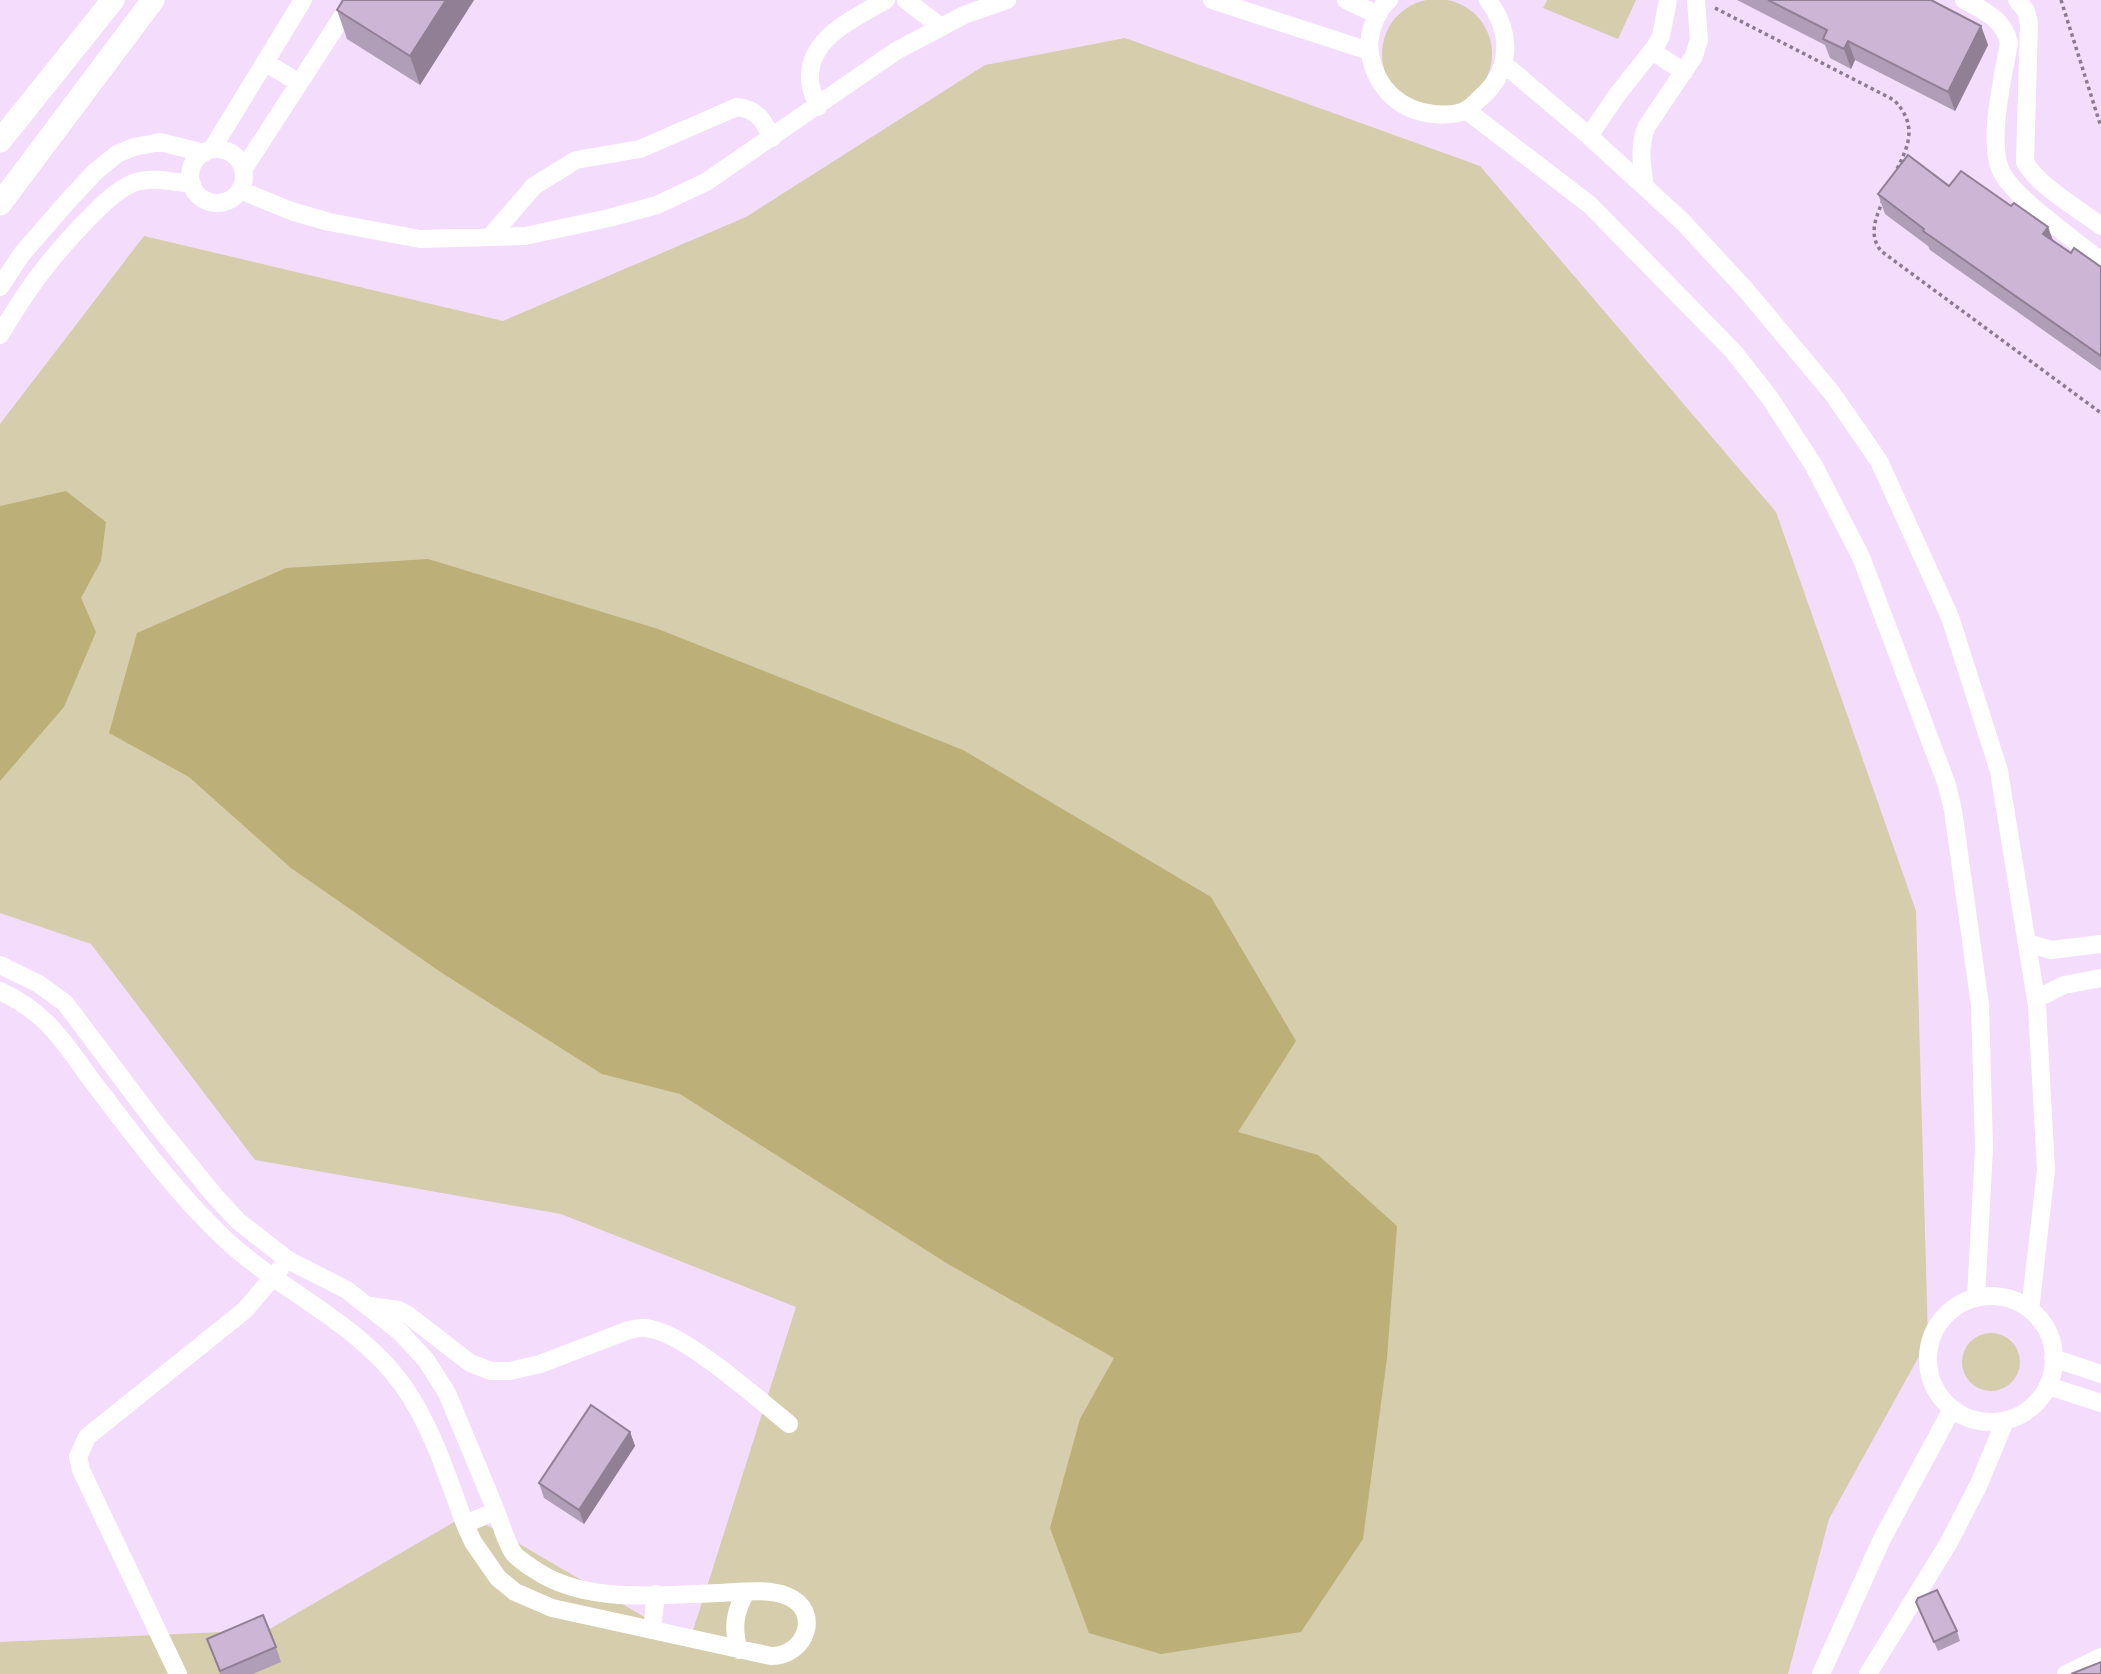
<svg xmlns="http://www.w3.org/2000/svg" width="2101" height="1674" font-family="'Work Sans',sans-serif">
  <style>
    .green { fill: #d5cdab }
    .water { fill: #bcaf78 }
    .lines { fill: none; stroke-linecap: round; stroke-linejoin: round }
    .path { stroke: #8b7b90; stroke-width: 3.5; stroke-dasharray: 3.5 3.5; stroke-linecap: butt }
    .minor { stroke: #fff; stroke-width: 18 }
    .major { stroke: #fff; stroke-width: 23 }
    .wall { fill: #b09db7 }
    .shaded-wall { fill: #907f95 }
    .building { fill: #cdb6d5; stroke: #907f95; stroke-width: 2 }
  </style>
  <rect width="100%" height="100%" fill="#f4dcfc"/>
  <path class="green" d="M1382 54a55 55 0 1 1 110 0a55 55 0 1 1-110 0Z
    M1547 0H1636L1618 39 1543 8Z
    M1125 38 1480 166 1776 512 1916 911 1928 1340 1829 1519 1788 1674H0V1642L268 1630 468 1514 689 1643 796 1307 561 1214 255 1160 91 944 0 913V424L144 236 503 321 746 217 985 65Z
    M1962 1362a29 29 0 1 1 58 0a29 29 0 1 1-58 0Z"/>
  <path class="water" d="M66 491 106 522 101 561 81 598 96 632 64 707 0 781V506Z
    M428 559 658 629 963 750 1211 897 1296 1041 1238 1132 1318 1155 1397 1226 1387 1358 1363 1539 1301 1632 1161 1654 1089 1633 1050 1528 1080 1419 1114 1358 948 1264 680 1094 602 1074 442 973 291 868 189 777 109 733 137 633 286 568Z"/>
  <g class="lines">
    <path class="path" d="M2061 0 2101 127
      M1715 8 1894 100C1917 124 1910 144 1896 171
      M1883 200C1876 218 1868 234 1881 251L2101 413"/>
    <path class="minor" d="M906 0 941 27
      M1212 0 1369 51
      M1346 0 1378 15
      M1389 0C1375 11 1367 37 1370 54 1376 88 1400 111 1434 114 1444 115 1457 115 1466 110 1470 108 1475 103 1478 100 1512 72 1513 34 1488 0
      M1964 0C1984 11 2004 19 2009 43 2003 78 1989 133 1999 166 2007 194 2077 241 2101 261
      M2017 0 2026 11 2029 24 2025 162C2038 186 2079 209 2101 226
      M1652 51 1684 72
      M265 62 299 83
      M1504 64 1589 136 1682 221 1745 289 1832 393 1879 461 1950 617 1999 771 2037 1006 2046 1170 2030 1310
      M818 107C815 98 810 89 810 80 808 37 855 18 886 0
      M1466 110 1590 205 1733 351 1770 398 1814 466 1861 557 1947 785 1953 810 1980 1005 1984 1148 1976 1298
      M1589 136 1617 95 1655 47 1661 36 1668 0
      M212 149 303 0
      M190 176a27 27 0 1 1 54 0a27 27 0 1 1-54 0Z
      M243 170 353 0
      M1645 187C1642 165 1638 147 1647 126L1694 56 1699 40 1696 0
      M240 190 291 211 329 222 420 239 525 236 609 218 657 205 706 182 896 51 964 15 1007 0
      M490 237 534 186 576 160 640 149 737 107C758 109 764 122 772 138
      M0 287 21 255 67 202 95 172 117 154 134 147 160 142 204 153
      M0 335C27 289 50 258 87 220 101 206 115 191 133 183 151 176 174 182 192 184
      M2027 943 2051 950 2101 944
      M0 965 39 984 65 1003 157 1125 214 1195 238 1221 288 1260 347 1290 400 1332 426 1360 447 1393 496 1511 465 1524C447 1476 432 1426 402 1384 357 1322 281 1291 226 1240 180 1197 141 1145 103 1095 68 1051 54 1016 0 991
      M2036 999 2064 985 2101 978
      M1928 1359a63 63 0 1 1 126 0a63 63 0 1 1-126 0Z
      M370 1306 398 1310 408 1315 470 1363 491 1371H510L540 1364 629 1330C637 1328 643 1327 651 1329 688 1336 758 1399 789 1424
      M2053 1358 2101 1374
      M2048 1386 2101 1403
      M465 1524 473 1542 498 1578 515 1592 552 1608 771 1656C807 1656 822 1610 787 1596 767 1588 740 1592 718 1593 658 1595 584 1605 532 1568 525 1563 516 1558 512 1551 505 1539 501 1524 496 1511
      M652 1630 656 1594
      M739 1650C732 1628 735 1611 746 1592
      M178 1674 81 1470 78 1457 87 1437 245 1310 280 1269
      M1821 1674 1882 1539 1952 1409
      M1868 1674 1948 1544 1979 1484 2005 1421
      M2066 1674 2101 1657"/>
    <path class="major" d="M0 141 113 0
      M0 204 153 0"/>
  </g>
  <path class="wall" d="M474 0 420 85 347 39 337 10Z
    M1737 0H1931L1981 26 1988 45 1955 111 1855 60 1851 69 1830 58 1825 45Z
    M1949 186 2011 206 2048 227 2053 241 2071 253 2101 267V371L1930 250 1928 246 1885 214 1878 194Z
    M630 1432 635 1446 584 1524 544 1498 539 1483Z
    M1916 1602 1957 1631 1960 1641 1938 1651Z
    M207 1639 276 1647 281 1662 253 1674H220Z"/>
  <path class="shaded-wall" d="M446 0H474L420 85 410 56Z
    M1981 26 1988 45 1955 111 1948 92Z
    M1848 41 1855 60 1851 69 1844 49Z
    M2048 227 2055 246 2043 234Z
    M630 1432 635 1446 584 1524 579 1510Z"/>
  <path class="building" d="M343 0H446L410 56 337 10Z
    M1768 0H1931L1981 26 1948 92 1848 41 1844 49 1823 39 1827 30Z
    M1908 155 1949 186 1961 171 2011 206 2014 203 2048 227 2043 234 2071 253 2074 248 2101 267V356L1923 231 1924 229 1878 194Z
    M591 1405 630 1432 579 1510 539 1483Z
    M1937 1590 1957 1631 1934 1642 1916 1602 1918 1598Z
    M263 1615 276 1647 220 1671 207 1639Z
    M2101 1662V1674H2071Z"/>
</svg>
